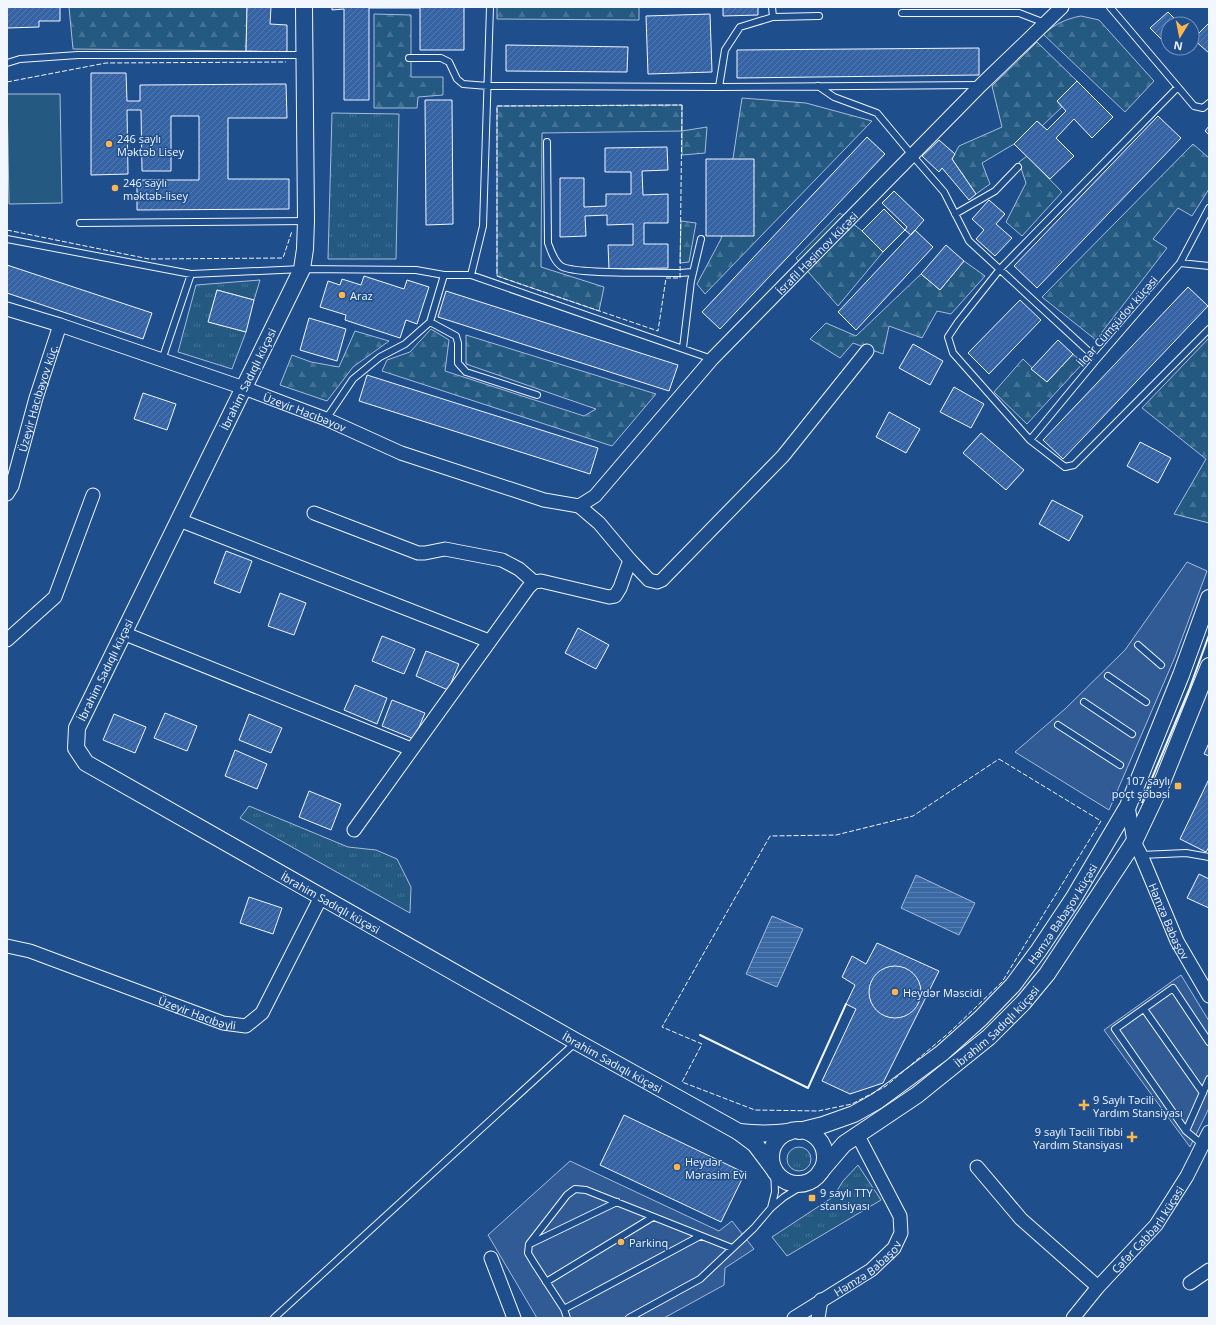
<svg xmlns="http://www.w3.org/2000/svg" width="1216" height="1325" font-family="'Open Sans',sans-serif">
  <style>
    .grass { fill: url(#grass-tufts); stroke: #a8bbd7 }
    .forest { fill: url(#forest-firs); stroke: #a8bbd7 }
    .pitch { fill: #245a82; stroke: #a8bbd7 }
    .parking { fill: #305b95; stroke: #a8bbd7 }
    .water { fill: url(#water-rules); stroke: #a8bbd7 }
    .building { fill: url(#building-hatch); stroke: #f2f6ff }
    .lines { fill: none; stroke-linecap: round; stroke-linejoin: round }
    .service-casing { stroke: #f2f6ff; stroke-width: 8 }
    .minor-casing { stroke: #f2f6ff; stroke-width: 15 }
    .tertiary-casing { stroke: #f2f6ff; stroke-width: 18 }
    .service { stroke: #1f4e8c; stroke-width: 6 }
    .minor { stroke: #1f4e8c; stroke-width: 13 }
    .tertiary { stroke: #1f4e8c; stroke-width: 16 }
    .fence { stroke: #f2f6ff; stroke-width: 1; stroke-dasharray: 5 2; stroke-linecap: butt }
    .wall { stroke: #f2f6ff; stroke-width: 2 }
    .poi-dot { fill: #ffb74d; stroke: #1f4e8c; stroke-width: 1.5 }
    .labels { text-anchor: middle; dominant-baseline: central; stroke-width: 3; stroke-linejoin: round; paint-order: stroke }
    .poi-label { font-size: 11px; fill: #f2f6ff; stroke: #1f4e8c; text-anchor: start }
    .street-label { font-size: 11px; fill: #f2f6ff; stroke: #1f4e8c }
  </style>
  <defs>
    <pattern id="grass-tufts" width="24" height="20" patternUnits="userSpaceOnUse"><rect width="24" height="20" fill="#245a82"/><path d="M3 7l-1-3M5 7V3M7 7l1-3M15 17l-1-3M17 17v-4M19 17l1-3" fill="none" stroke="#447295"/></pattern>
    <pattern id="forest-firs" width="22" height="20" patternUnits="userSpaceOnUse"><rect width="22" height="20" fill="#245a82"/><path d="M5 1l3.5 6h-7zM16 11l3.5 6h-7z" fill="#447295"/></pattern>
    <pattern id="water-rules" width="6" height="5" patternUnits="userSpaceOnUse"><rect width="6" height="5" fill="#3b69a3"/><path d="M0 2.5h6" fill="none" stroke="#587fb1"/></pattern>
    <pattern id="building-hatch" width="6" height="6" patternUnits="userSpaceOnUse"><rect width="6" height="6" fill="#3563a3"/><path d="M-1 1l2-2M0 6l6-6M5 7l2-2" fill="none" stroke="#537ab1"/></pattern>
  </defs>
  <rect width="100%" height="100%" fill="#1f4e8c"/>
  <path class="grass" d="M332 113 399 114 396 259H328Z
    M260 280 254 300 217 290 209 322 246 332 232 369 178 352 196 285Z
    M249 806 348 847 376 850 397 859 411 887 410 913 240 818Z
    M787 1159a12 12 0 1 1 24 0a12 12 0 1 1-24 0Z
    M858 1165 881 1200 787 1256 772 1237 833 1197 843 1181Z"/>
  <path class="forest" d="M69 7H247L246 51 73 49Z
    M497 7H639V20L497 19Z
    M374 14 411 15V77H443V95L418 97 417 108H374Z
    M1081 16 1099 20 1154 81 1125 112 1043 34C1056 24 1065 19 1081 16Z
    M1037 42 1077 81 1057 101 1062 107 1042 126 1037 121 1014 144 982 163 990 184 976 194 952 159 959 146 1002 127 992 86Z
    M742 98 806 103 872 121 705 294 697 284 721 239Z
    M682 105V131L707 127 705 153 682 155V131L542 133 541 267 604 287 599 311 497 276V106Z
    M1193 144 1209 158V189L1192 216 1178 208 1153 239 1167 248 1096 340 1042 297Z
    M1027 156 1062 192 1022 236 1006 222 1026 183 1019 162Z
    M840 213 862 231 883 252 838 306 796 258Z
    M681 221 696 223 689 262 680 263Z
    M964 261 985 276 951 314 937 311 922 338 889 326 883 354 853 343 840 358 810 339 826 323 856 336 921 274 940 290Z
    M431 329 449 340 445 371 584 416 596 409 466 364V335L656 394 612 446 382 371 387 360 410 352Z
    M355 331 389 341 353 367 327 401 280 385 292 355 311 362 339 367Z
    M1209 338V523L1174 514 1206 459 1142 408Z
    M1073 354 1083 363 1027 424 994 392 1023 359 1047 382Z"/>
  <path class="pitch" d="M60 94 62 203 9 204 7 94Z"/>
  <path class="parking" d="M1187 562 1207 571 1175 657 1109 810 1015 752 1065 709 1125 650Z
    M1181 975 1209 1021V1108L1190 1147 1104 1030Z
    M570 1161 719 1231 732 1221 754 1249 725 1268 724 1285 664 1318H537L488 1235Z"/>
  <path class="water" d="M916 875 975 903 959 935 901 908Z
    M772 916 803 929 777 987 746 974Z"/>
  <path class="building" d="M7 7H60V21H39V27L7 28Z
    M247 7H271L270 24 287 25V52L246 51Z
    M332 7H464V50H420V8H369V100H344V9L332 10Z
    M723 7H758V15L723 16Z
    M1168 12 1180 24H1168V46L1150 28Z
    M710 14 712 72 648 74 646 16Z
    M1209 23V53L1193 39Z
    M506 45 628 47 627 72 506 71Z
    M979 48V75L737 78V50Z
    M1170 48H1182L1176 54Z
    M91 73H126L127 101H140V85L286 84 287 118H228V179H289V209L137 210V180H199V116H171V171H142L141 110H127L128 174 91 175Z
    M1077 81 1113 117 1092 138 1074 119 1056 138 1074 156 1050 179 1014 144 1037 121 1047 130 1066 111 1057 101Z
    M425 100H452L453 224 426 225Z
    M1158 116 1181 138 1037 288 1014 266Z
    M1209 126V135L1205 131Z
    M867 137 885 154 720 329 702 312Z
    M939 140 955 154 952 159 976 194 969 200 942 168 939 172 922 156Z
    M667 147 668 170 642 171 643 195 668 194V223H644V244H668V268L609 269 608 245H633V224L607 225V215L585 216 586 236 560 237V178H584V207L606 206V194H631V172H605V148Z
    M706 159H754V236H706Z
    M894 191 924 220 911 235 905 230 907 227 882 203Z
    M989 200 1005 214 996 224 1012 238 995 256 976 239 984 230 972 219Z
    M884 209 905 230 883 252 862 231Z
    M915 230 933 247 856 330 838 312Z
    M946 245 964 261 940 290 921 274Z
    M7 265 152 313 143 339 7 293Z
    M364 276 404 289 407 280 429 287 417 324 406 320 400 338 345 320 346 315 320 307 328 281 340 285 342 279 361 285Z
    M1188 287 1208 306 1063 459 1043 440Z
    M217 290 254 300 246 332 208 322Z
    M446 291 678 365 669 391 438 317Z
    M1020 300 1041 320 989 374 968 353Z
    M309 318 346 329 337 361 300 350Z
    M1058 340 1073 354 1047 382 1031 369Z
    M913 344 943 361 930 385 899 368Z
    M367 375 598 448 590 474 359 401Z
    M954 387 984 404 971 428 940 412Z
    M143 393 176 404 167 430 134 419Z
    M889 412 920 429 906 453 876 437Z
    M981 433 1024 470 1006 490 963 453Z
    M1140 442 1171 458 1158 483 1127 466Z
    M1052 500 1083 516 1069 541 1039 524Z
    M226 551 252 561 240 593 214 583Z
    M280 593 306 603 294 635 268 626Z
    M578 628 609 645 596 669 565 653Z
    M382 636 415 649 404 674 372 661Z
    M426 651 459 664 448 690 416 676Z
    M355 685 387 698 377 724 344 710Z
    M392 700 425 713 414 739 382 726Z
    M165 713 197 726 187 751 154 738Z
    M114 714 146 727 135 753 103 740Z
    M249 714 282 728 271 753 239 740Z
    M1209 743V756L1204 754Z
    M235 750 267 764 257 789 225 776Z
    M1209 779V847L1206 852 1180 839Z
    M309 791 341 804 331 830 299 817Z
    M1199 874 1209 879V908L1187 898Z
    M249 897 282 908 273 934 240 923Z
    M877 943 939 971 883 1083 850 1094 822 1081 856 1009 846 1004 855 985 842 977 852 956 866 964Z
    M869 992a26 26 0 1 1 52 0a26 26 0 1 1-52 0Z
    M624 1115 745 1173 721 1222 600 1165Z"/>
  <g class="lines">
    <defs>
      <path id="service" d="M772 7 773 17
        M1110 7 1194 106 1203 108 1209 103
        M902 13H1019L1045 23
        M409 58H441L449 62 457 79 463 84 488 86 719 87 979 85
        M7 63 20 59 78 55H304
        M818 86 834 97 877 113 912 155 944 192 969 241 1097 359
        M719 87 725 50 740 27 773 17 819 16
        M1178 87 1000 269 958 322 948 337 953 353 1030 440 1065 467 1074 465 1209 329
        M547 142 548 243C551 251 554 261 561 266 573 275 660 272 680 273L693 272
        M955 214 995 191 1018 167
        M80 223 306 221
        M7 239 191 274 302 269 416 270 444 275H471L712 359
        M1180 263 1209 266
        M471 275 483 226 490 7
        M430 322 444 275
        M683 348 691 281 701 239
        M162 360 191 274
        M326 419 353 379 380 357 405 344 430 322 456 336 458 343V363L466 372 537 395
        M1030 440 1097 359 1180 263 1209 208
        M1138 645 1161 665
        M1108 676 1146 702
        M1084 702 1132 734
        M1058 725 1120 765
        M1141 855 1186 853 1209 857
        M1144 1009 1203 1093
        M1186 1131 1209 1079
        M1203 1145 1186 1131 1115 1029 1173 988 1209 1042
        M771 1208 775 1192 774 1169
        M532 1243 617 1202
        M546 1282 653 1217
        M564 1309 700 1236
        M274 1318 575 1043
        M567 1318 564 1309 534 1263 528 1253 529 1244 567 1195 575 1189 586 1190 732 1248
        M629 1318 700 1279 754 1228 771 1208 784 1197 810 1181"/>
      <g id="minor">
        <path id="s1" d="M7 309 60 325 244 388 326 419 401 453 544 500 579 506"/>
        <path id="s2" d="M7 494 12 486 36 398 60 325"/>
        <path id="s3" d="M579 506 595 496 712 359 981 85 1062 7"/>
        <path d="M579 506 599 523 630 560 649 580 657 582 662 580 783 456 867 351"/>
        <path d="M314 513 418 553H425L445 549 502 560 519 569 534 582"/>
        <path d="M179 520 489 641"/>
        <path d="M123 633 411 749"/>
        <path d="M7 640 55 597 93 495"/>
        <path id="s4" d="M1128 806 1134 842 1141 855 1177 941 1209 996"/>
        <path d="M354 830 528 588 534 582 541 581 609 597 615 596 620 588 630 560"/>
        <path id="s5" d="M7 946 30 951 223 1023 246 1026 262 1013 321 897"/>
        <path d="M977 1167 1021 1219 1098 1287"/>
        <path d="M491 1258 514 1318"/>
        <path d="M1190 1283 1209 1270"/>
        <path id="s6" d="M794 1318 871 1270 894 1248 901 1233 900 1216 857 1134"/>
        <path d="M818 1318 821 1300"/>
        <path id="s7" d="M1073 1318 1098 1287 1156 1225 1187 1176 1209 1132"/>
      </g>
      <g id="tertiary">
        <path id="s8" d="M304 7 306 221 305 249 302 269 77 728 76 748 86 763 577 1042 739 1132"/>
        <circle cx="798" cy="1157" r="27"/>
        <path id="s9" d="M799 1131 823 1125 854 1114 877 1101 942 1053 981 1018 1013 985 1039 950 1073 899 1128 806 1181 675 1209 598"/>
        <path d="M773 1168 755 1144 739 1132C756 1134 772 1134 789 1132"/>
        <path id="s10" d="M820 1172 844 1144 917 1095 989 1037 1023 1003 1047 974 1134 842 1161 785 1209 666"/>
      </g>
    </defs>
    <use href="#service" class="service-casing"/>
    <use href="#minor" class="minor-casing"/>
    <use href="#tertiary" class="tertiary-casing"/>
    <use href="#service" class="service"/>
    <use href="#minor" class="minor"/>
    <use href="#tertiary" class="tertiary"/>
    <path class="fence" d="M7 82 106 63 286 62
      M682 105 680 278H666L658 331 497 276V106Z
      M7 230 149 259 283 258 292 231
      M999 759 1101 821 1002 982 951 1031 886 1086 852 1104 818 1111 755 1110 682 1082 702 1044 662 1027 770 836 836 835 913 816Z"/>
    <path class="wall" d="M1142 802 1189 690 1209 635
      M700 1035 808 1088 846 1004"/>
  </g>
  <g class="poi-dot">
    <circle cx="109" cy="144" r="4"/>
    <circle cx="115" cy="188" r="4"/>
    <circle cx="342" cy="295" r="4"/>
    <rect x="1174" y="782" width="8" height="8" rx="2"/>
    <circle cx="895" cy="992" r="4"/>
    <path d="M1082 1099h4v4h4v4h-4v4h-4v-4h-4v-4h4z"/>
    <path d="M1130 1131h4v4h4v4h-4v4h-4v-4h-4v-4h4z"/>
    <circle cx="677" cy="1167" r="4"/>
    <rect x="808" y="1194" width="8" height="8" rx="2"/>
    <circle cx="621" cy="1242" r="4"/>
  </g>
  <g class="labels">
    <g class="poi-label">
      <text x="117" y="138">246 saylı<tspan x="117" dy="13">Məktəb Lisey</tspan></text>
      <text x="123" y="182">246 saylı<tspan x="123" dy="13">məktəb-lisey</tspan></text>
      <text x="350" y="295">Araz</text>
      <text x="1170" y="780" text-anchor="end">107 saylı<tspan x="1170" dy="13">poçt şöbəsi</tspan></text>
      <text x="903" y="992">Heydər Məscidi</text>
      <text x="1093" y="1099">9 Saylı Təcili<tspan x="1093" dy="13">Yardım Stansiyası</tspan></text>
      <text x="1123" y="1131" text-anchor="end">9 saylı Təcili Tibbi<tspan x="1123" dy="13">Yardım Stansiyası</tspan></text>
      <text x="685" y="1161">Heydər<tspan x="685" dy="13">Mərasim Evi</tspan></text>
      <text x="820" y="1192">9 saylı TTY<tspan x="820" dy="13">stansiyası</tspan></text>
      <text x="629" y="1242">Parkinq</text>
    </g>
    <g class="street-label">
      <text stroke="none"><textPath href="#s3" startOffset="348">İsrafil Həşimov küçəsi</textPath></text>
      <text transform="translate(1117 321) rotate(-49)">İlqar Cümşüdov küçəsi</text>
      <text transform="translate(248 379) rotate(-64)">İbrahim Sadıqlı küçəsi</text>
      <text stroke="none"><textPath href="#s2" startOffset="101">Üzeyir Hacıbəyov küç.</textPath></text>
      <text stroke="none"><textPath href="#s1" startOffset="315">Üzeyir Hacıbəyov</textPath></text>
      <text transform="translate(105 670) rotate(-64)">İbrahim Sadıqlı küçəsi</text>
      <text stroke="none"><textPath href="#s8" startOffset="1093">İbrahim Sadıqlı küçəsi</textPath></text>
      <text stroke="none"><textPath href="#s9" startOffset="350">Həmzə Babaşov küçəsi</textPath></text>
      <text stroke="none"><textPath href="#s4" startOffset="123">Həmzə Babaşov</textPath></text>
      <text stroke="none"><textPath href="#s5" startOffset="202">Üzeyir Hacıbəyli</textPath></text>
      <text stroke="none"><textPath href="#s10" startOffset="230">İbrahim Sadıqlı küçəsi</textPath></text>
      <text stroke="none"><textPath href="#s8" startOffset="1417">İbrahim Sadıqlı küçəsi</textPath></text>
      <text stroke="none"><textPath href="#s7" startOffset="116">Cəfər Cabbarlı küçəsi</textPath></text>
      <text stroke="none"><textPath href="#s6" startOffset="89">Həmzə Babaşov</textPath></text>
    </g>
  </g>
  <rect width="1216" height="1325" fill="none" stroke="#f2f6ff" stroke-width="16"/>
  <g transform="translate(1180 36) rotate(190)"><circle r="19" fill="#1f4e8c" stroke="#7391ba"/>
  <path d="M0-3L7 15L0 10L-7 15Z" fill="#ffb74d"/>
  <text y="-6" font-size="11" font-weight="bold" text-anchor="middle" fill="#f2f6ff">N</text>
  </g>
</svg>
